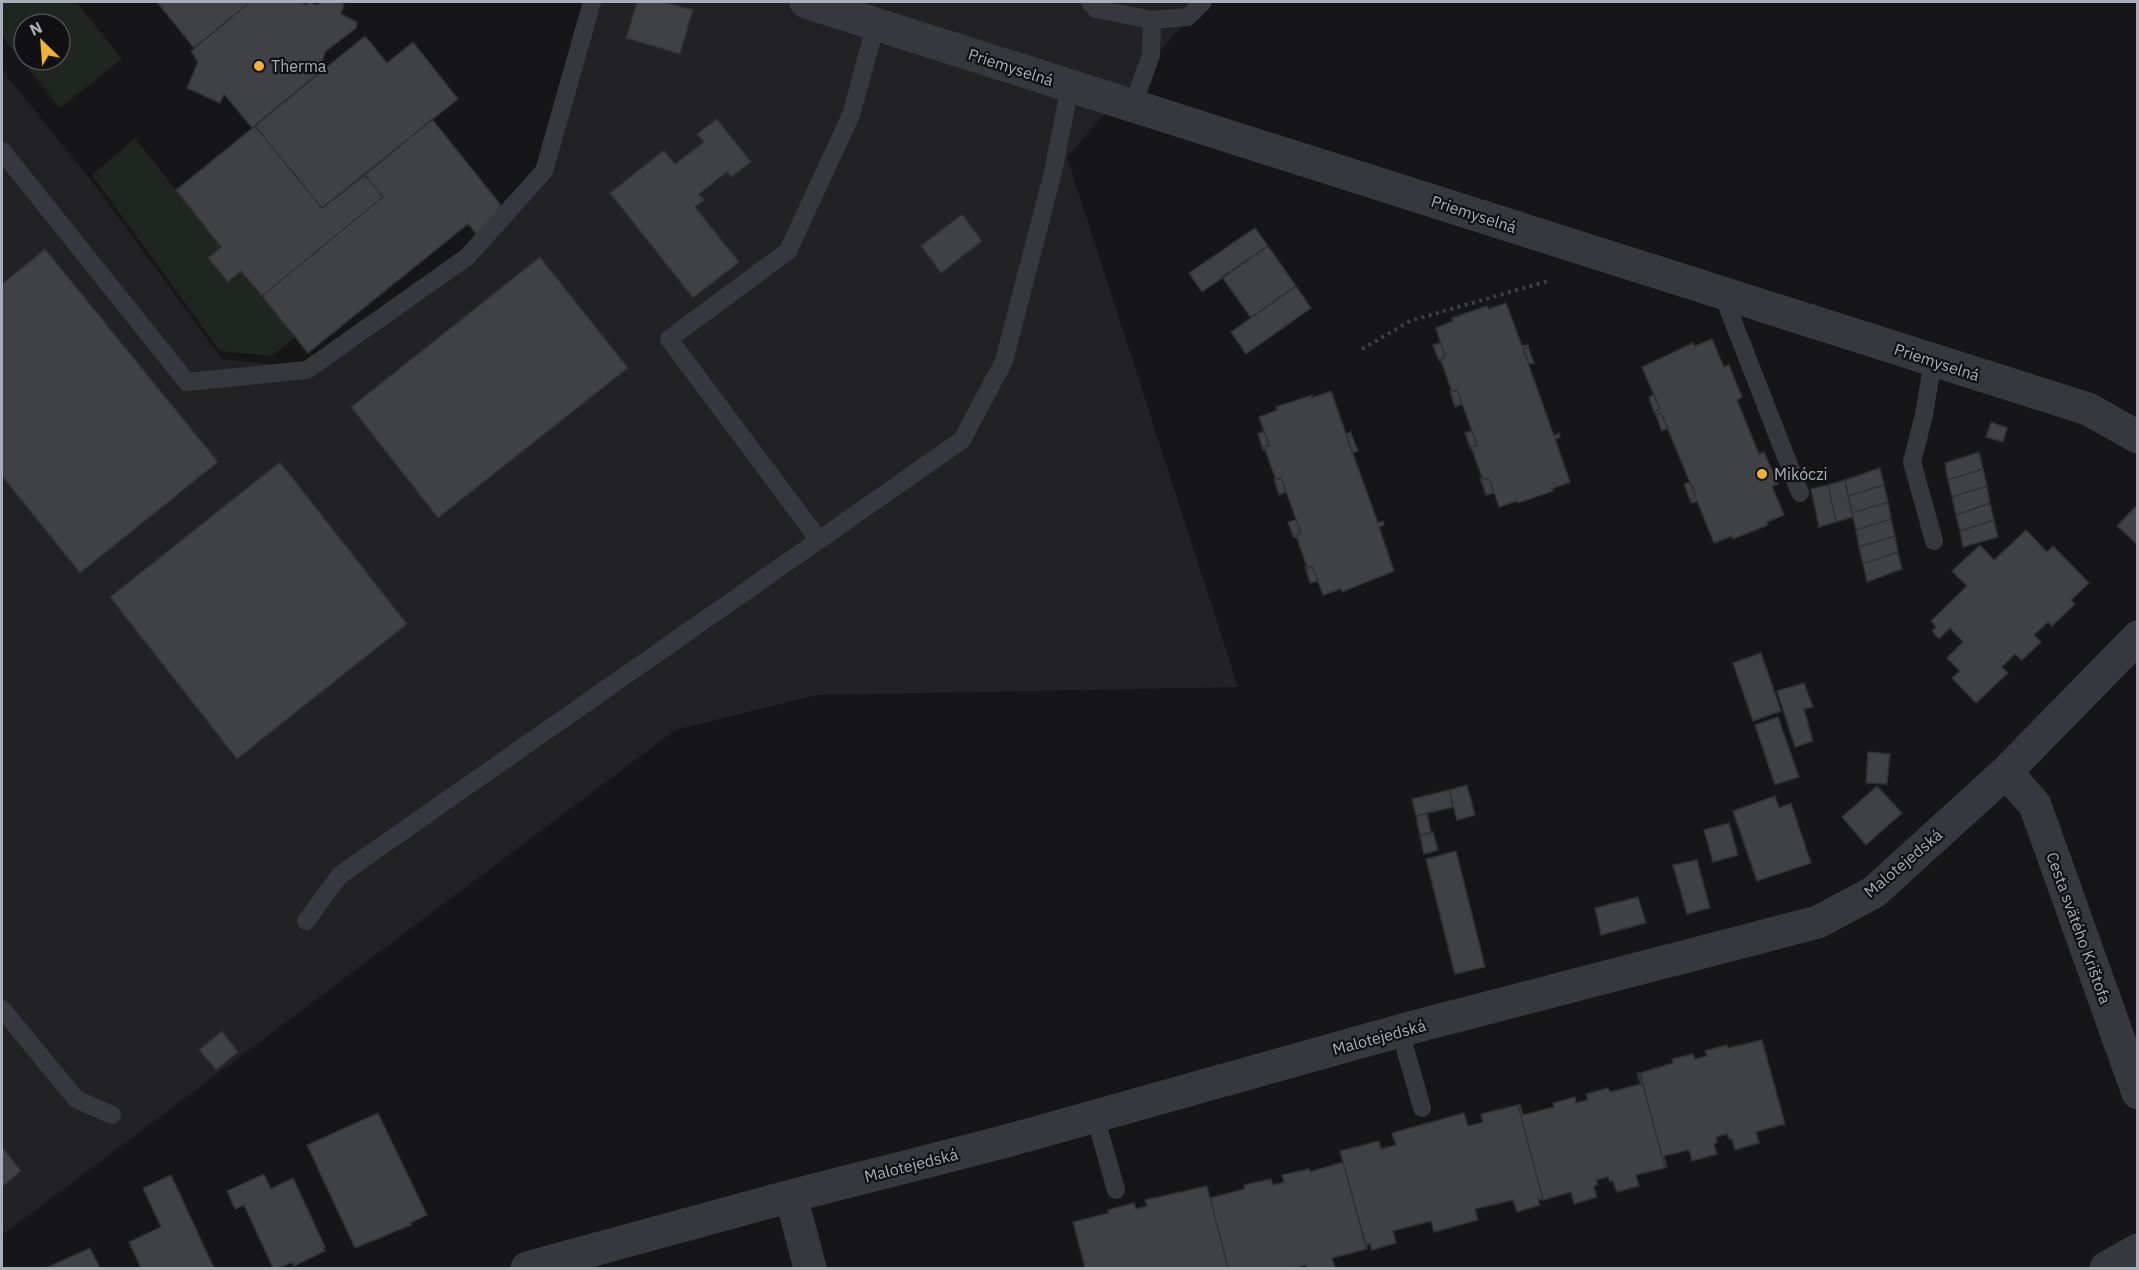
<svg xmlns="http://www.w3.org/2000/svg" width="2139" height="1270" font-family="'IBM Plex Sans',sans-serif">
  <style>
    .built { fill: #222225 }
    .green { fill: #1e261f; fill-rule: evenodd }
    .building { fill: #404145; stroke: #303034; stroke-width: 1.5 }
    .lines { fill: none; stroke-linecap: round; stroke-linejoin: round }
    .path { stroke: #3d3f44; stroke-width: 4; stroke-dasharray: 3 4.5; stroke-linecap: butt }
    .lane { stroke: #37383d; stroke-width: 18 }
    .street { stroke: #37383d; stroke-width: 33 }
    .poi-dot { fill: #f2b134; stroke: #111113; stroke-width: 2 }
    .labels { text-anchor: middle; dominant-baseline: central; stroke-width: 4.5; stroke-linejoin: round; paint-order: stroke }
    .poi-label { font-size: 16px; fill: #a8adb8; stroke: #111113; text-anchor: start }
    .street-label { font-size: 16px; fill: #a8adb8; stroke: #111113 }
  </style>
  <rect width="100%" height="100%" fill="#161618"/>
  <path class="built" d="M597 2H1203L1067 157 1238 687 816 695 675 730 2 1235V70L94 184 222 359 274 365 309 378 546 180Z"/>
  <path class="green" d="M2 2H76L122 59 60 108 2 36ZM24 24H60V60H24Z
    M135 138 221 247 208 258 228 282 241 271 295 337 272 356 220 351 92 175Z"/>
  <path class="building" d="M157 2H250L194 48Z
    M250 2H299L307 5V2L318 5 320 2H338L344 4 341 14 357 22 356 28 325 52 320 70H322L252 128 224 94 220 103 187 88 198 62 191 51Z
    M637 2H664L693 10 680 54 626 38Z
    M365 36 387 63 413 42 458 99 322 208 255 126Z
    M432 119 500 204 498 216 476 234 468 224 308 353 262 296 383 197 365 175Z
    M717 119 751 162 731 177 727 172 699 194 704 200 695 207 739 262 693 298 610 193 664 150 675 164 704 142 697 134Z
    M255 126 322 208 365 175 383 197 262 296 241 271 228 282 208 258 221 247 176 190Z
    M962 214 982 241 941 273 921 246Z
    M1255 228 1268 246 1202 292 1189 273Z
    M1268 246 1296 286 1251 318 1222 277Z
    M45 249 218 462 80 573 2 476V284Z
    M540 257 628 368 438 518 351 407Z
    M1296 286 1311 308 1246 354 1231 332Z
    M1506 303 1522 346 1528 345V347L1523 349 1554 436 1559 433 1560 437 1555 439 1570 482 1552 489 1553 491 1518 503 1517 501 1499 507 1489 478 1483 480 1471 447 1477 445 1457 390 1452 392 1441 361 1440 359 1445 357 1436 328 1453 321 1452 318 1487 306 1489 309Z
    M1712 339 1724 367 1729 365 1742 397 1737 400 1759 454 1764 452 1778 484 1772 486 1784 515 1767 522 1768 525 1733 539 1732 536 1714 543 1697 501 1692 503 1690 500 1696 497 1661 413 1656 415 1654 412 1660 409 1642 367 1693 343 1695 346Z
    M1441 343 1445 357 1439 361 1433 345Z
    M1528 347 1534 363 1529 364 1523 349Z
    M1451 389 1452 392 1457 390 1462 404 1455 407 1450 391Z
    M1331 391 1346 434 1351 432 1352 436 1347 437 1378 523 1383 521 1384 525 1379 527 1394 571 1342 592 1341 589 1323 595 1312 566 1307 569V567L1296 535 1301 533 1281 478 1276 480 1264 447 1269 445 1259 417 1277 410 1276 407 1312 395V398Z
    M1654 394 1660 409 1654 412 1649 397Z
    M1661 413 1668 428 1662 431 1656 415Z
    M1991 422 2007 428 2003 442 1986 437Z
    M1264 431 1269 445 1264 447 1263 450 1258 434Z
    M1472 431 1477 445 1471 447V450L1465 433Z
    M1352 436 1358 451 1352 453 1347 437Z
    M1979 452 1983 469 1948 480 1945 463Z
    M280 462 407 624 237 759 110 597Z
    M1880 468 1884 485 1848 496 1845 480Z
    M1983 469 1987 486 1952 497 1948 480Z
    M1275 478 1276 480 1281 478 1286 492 1279 495 1274 479Z
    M1480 478H1483V480L1489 478 1494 493 1486 495Z
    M1845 480 1853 517 1836 522 1828 485Z
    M1690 482 1696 497 1690 500 1684 484Z
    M1828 485 1836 522 1819 527 1811 489Z
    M1884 485 1888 502 1852 513 1848 496Z
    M1987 486 1990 503 1956 515 1952 497Z
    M1888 502 1891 519 1856 530 1852 513Z
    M1990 503 1994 520 1960 531 1956 515Z
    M2138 504V545L2117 526Z
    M1891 519 1895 536 1859 547 1856 530Z
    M1296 520 1301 533 1294 538 1288 522Z
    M1994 520 1998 537 1963 547 1960 531Z
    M2026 530 2047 552 2053 546 2089 583 2071 600 2075 604 2052 626 2048 622 2034 635 2041 642 2022 660 2015 654 2002 667 2008 673 1976 703 1952 678 1960 671 1947 658 1963 642 1950 628 1939 639 1932 631 1936 627 1931 621 1967 586 1952 571 1980 545 1994 560Z
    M1895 536 1898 552 1863 564 1859 547Z
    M1898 552 1902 569 1867 582 1863 564Z
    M1312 566 1318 581 1310 583 1305 567 1307 569Z
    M1761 653 1781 711 1753 721 1733 663Z
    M1804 683 1813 707 1804 709 1813 741 1795 747 1777 691Z
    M1778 717 1799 777 1775 785 1755 725Z
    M1868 752 1890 754 1887 784 1866 783Z
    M1467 785 1475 815 1457 820 1449 790Z
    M1877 786 1902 813 1866 845 1842 817Z
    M1449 790 1453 807 1416 816 1412 799Z
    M1775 796 1779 808 1791 803 1811 863 1757 881 1733 811Z
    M1427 813 1431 833 1420 836 1416 816Z
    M1729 823 1738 855 1713 862 1704 830Z
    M1433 832 1438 850 1424 854 1420 835Z
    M1456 851 1485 967 1455 974 1426 859Z
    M1697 860 1710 908 1687 914 1673 865Z
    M1638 897 1646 923 1601 935 1595 908Z
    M222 1031 238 1052 216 1070 199 1050Z
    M1762 1040 1785 1124 1756 1132 1759 1143 1735 1150 1732 1139H1729L1727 1134 1716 1137 1717 1142 1714 1144 1717 1154 1692 1161 1689 1150 1664 1156 1667 1167 1665 1168 1640 1073 1673 1063 1672 1059 1693 1054 1695 1059 1707 1056 1705 1051 1727 1045 1728 1048Z
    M1637 1073H1640L1665 1168 1636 1175 1639 1186 1617 1192 1613 1181 1610 1182 1608 1177 1596 1180 1598 1185 1594 1186 1597 1197 1574 1204 1571 1192 1543 1200 1518 1105 1520 1104 1523 1115 1554 1107 1553 1103 1575 1097 1576 1103 1588 1100 1586 1094 1608 1088 1610 1092 1641 1084Z
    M1518 1105 1543 1200 1538 1199 1540 1205 1517 1212 1513 1200 1475 1209 1478 1220 1434 1232 1431 1221 1393 1231 1396 1243 1372 1250 1370 1243 1366 1247 1340 1151 1379 1141 1381 1149 1396 1145 1392 1133 1464 1113 1468 1126 1483 1122 1481 1114Z
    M378 1113 427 1215 410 1223 411 1225 355 1248 307 1145Z
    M2 1147 21 1171 2 1187Z
    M1343 1162 1367 1249 1332 1258 1335 1267 1329 1268H1307L1306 1265 1294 1268H1228L1210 1198 1245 1189 1244 1185 1271 1179 1273 1185 1284 1182 1282 1175 1309 1169 1310 1172Z
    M264 1174 271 1189 293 1178 325 1247 323 1248 325 1251 294 1266 292 1262 279 1268H273L244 1205 235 1209 227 1191Z
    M171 1175 214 1268H141L129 1242 161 1227 143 1188Z
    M1207 1186 1228 1268H1085L1073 1222 1109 1213 1108 1210 1134 1203 1136 1209 1147 1206 1145 1200Z
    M90 1248 100 1268H46Z"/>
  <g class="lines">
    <path class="path" d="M1362 349 1410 321 1548 281"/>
    <path class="lane" d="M1090 2 1096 9 1152 20 1151 55 1133 105
      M1152 20 1188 17 1203 2
      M2 151 187 382 307 370 467 257 544 171 592 2
      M1722 293 1800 493
      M1933 360 1924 415 1912 462 1934 541
      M819 540 669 339 788 251 851 115 876 24
      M306 921 340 875 962 440 1004 361 1053 172 1070 86
      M2 1009 76 1099 112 1115
      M1400 1031 1422 1108
      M1095 1116 1116 1190"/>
    <path class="street" d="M806 2 2088 409 2138 437
      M2006 772 2035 805 2138 1093
      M791 1196 810 1268
      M527 1268 791 1196 1003 1142 1410 1028 1818 922 1874 892 2006 772 2138 637
      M2106 1268 2138 1250"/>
  </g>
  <g class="poi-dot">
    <circle cx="259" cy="66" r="6"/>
    <circle cx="1762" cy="474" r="6"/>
  </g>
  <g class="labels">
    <g class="poi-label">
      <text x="271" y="66">Therma</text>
      <text x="1774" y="474">Mikóczi</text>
    </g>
    <g class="street-label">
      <text transform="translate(1011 67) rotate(18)">Priemyselná</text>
      <text transform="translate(1474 214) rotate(18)">Priemyselná</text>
      <text transform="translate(1937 362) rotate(18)">Priemyselná</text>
      <text transform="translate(1903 863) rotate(-40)">Malotejedská</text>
      <text transform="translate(2079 928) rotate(70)">Cesta svätého Krištofa</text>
      <text transform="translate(1379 1037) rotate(-15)">Malotejedská</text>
      <text transform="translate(911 1165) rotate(-14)">Malotejedská</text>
    </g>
  </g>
  <rect width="2139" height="1270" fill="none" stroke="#a8adb8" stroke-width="6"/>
  <g transform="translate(42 42) rotate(335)"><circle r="28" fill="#111113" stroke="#4d4f55" stroke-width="1.5"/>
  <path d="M0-4.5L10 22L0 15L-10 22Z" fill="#f2b134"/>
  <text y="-9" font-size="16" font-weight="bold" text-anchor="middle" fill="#a8adb8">N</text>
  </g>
</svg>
